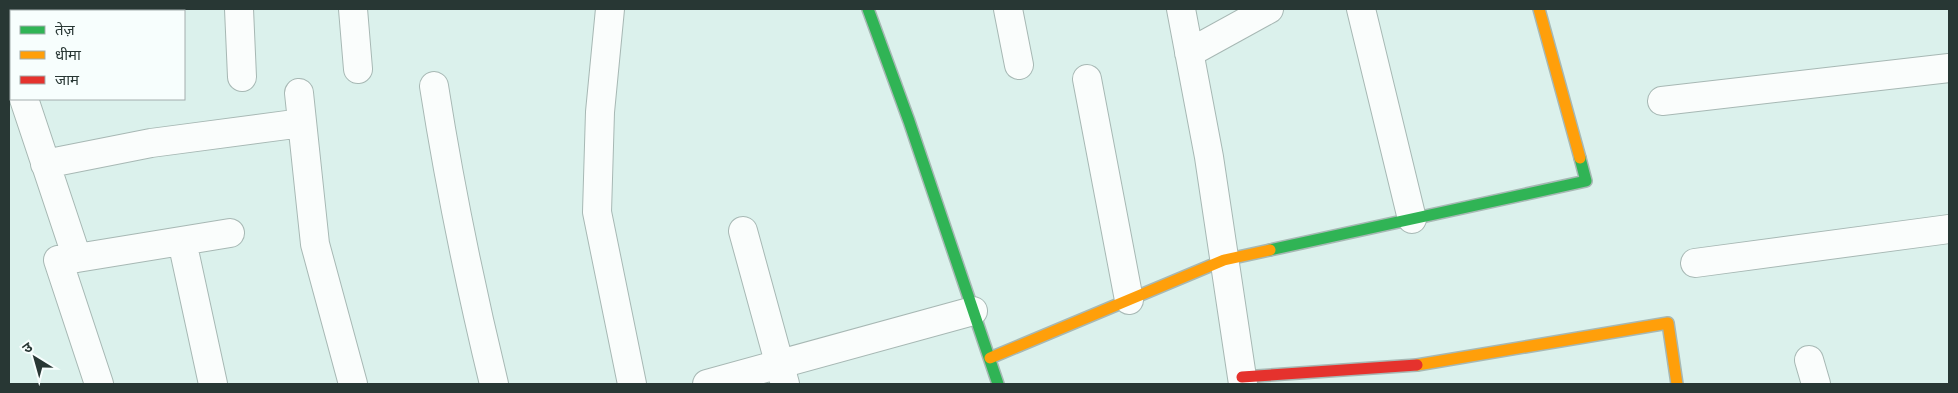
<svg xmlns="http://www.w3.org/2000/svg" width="1958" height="393" font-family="'DejaVu Sans','Noto Sans Devanagari',sans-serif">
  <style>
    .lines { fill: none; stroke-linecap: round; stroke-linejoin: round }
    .street-casing { stroke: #a7b8b4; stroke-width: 30 }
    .fast-casing { stroke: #a7b8b4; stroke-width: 14 }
    .slow-casing { stroke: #a7b8b4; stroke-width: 14 }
    .jam-casing { stroke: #a7b8b4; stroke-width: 14 }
    .street { stroke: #fafdfc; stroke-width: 28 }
    .fast { stroke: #30b455; stroke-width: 11 }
    .slow { stroke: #ff9f0a; stroke-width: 11 }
    .jam { stroke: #e5322d; stroke-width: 11 }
  </style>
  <rect width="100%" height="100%" fill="#dbf1ec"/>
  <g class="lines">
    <defs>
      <path id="street" d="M130 9 131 11
        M239 9 242 77
        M353 9 358 69
        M610 9 600 112 597 212 632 384
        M1008 9 1019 65
        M1181 9 1209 157 1243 384
        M1361 9 1412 219
        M1189 53 1269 9
        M9 54 11 61
        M1087 79 1129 300
        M434 86C450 188 470 285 494 384
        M299 93 315 244 353 384
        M24 99 77 258
        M1662 101 1949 68
        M45 164 151 143 302 123
        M743 231 785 384
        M182 241 213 384
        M1695 263 1949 229
        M1809 360 1816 384
        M99 384 58 260 77 258 230 233
        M707 384 973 311"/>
      <path id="fast" d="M868 9 909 121 998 384
        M1270 250 1586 181 1580 158"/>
      <path id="slow" d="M1539 9 1580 158
        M990 358 1224 260 1270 250
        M1417 365 1668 323 1677 384"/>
      <path id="jam" d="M1242 377 1417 365"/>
    </defs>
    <use href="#street" class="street-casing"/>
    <use href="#fast" class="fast-casing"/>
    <use href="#slow" class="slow-casing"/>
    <use href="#jam" class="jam-casing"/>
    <use href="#street" class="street"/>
    <use href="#fast" class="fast"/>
    <use href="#slow" class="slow"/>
    <use href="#jam" class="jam"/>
  </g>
  <rect width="1958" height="393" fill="none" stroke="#283734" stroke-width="20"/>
  <rect x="10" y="10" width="175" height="90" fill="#f7fefd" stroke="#a4aead"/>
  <rect x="20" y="26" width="25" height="8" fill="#30b455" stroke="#a4aead"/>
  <text x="55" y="35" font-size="15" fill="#283734">तेज़</text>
  <rect x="20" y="51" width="25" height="8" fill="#ff9f0a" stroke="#a4aead"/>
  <text x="55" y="60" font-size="15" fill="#283734">धीमा</text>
  <rect x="20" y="76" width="25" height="8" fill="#e5322d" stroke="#a4aead"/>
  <text x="55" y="85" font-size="15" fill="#283734">जाम</text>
  <g transform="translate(35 358) rotate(323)" stroke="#f7fefd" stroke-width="4" paint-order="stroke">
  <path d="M0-4L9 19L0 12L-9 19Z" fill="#283734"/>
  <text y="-8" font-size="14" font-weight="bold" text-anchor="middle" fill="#283734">उ</text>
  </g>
</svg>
